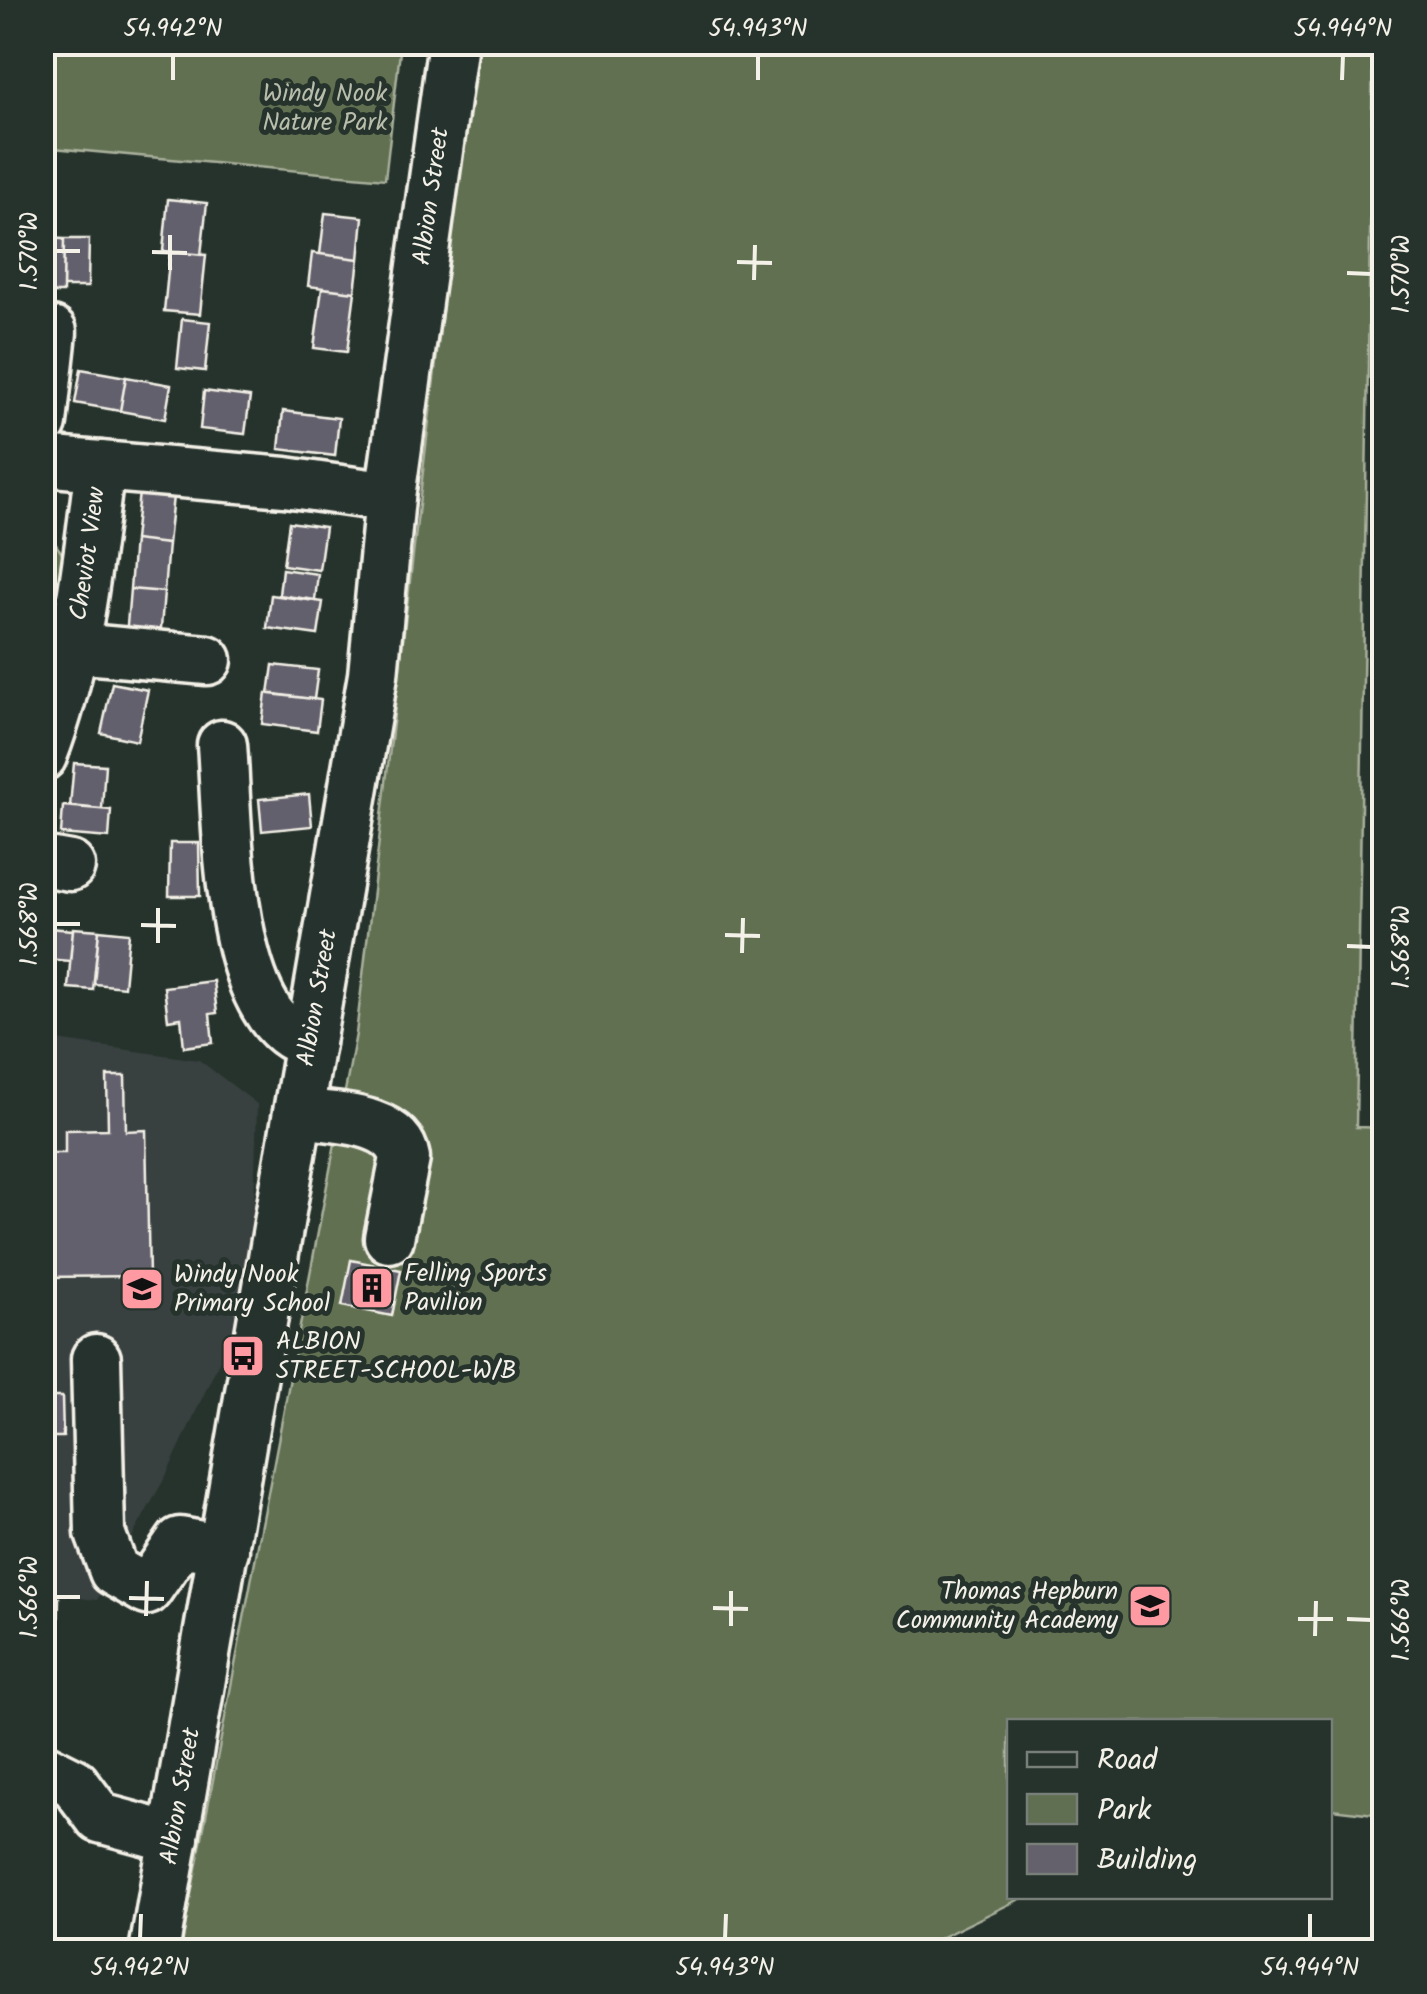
<svg xmlns="http://www.w3.org/2000/svg" width="1427" height="1994" font-family="Kalam,sans-serif">
  <style>
    .built { fill: #394140 }
    .green { fill: #606f51; stroke: #aab09c; stroke-width: 2.5 }
    .building { fill: #64616d; stroke: #f4f1e8; stroke-width: 2.5 }
    .lines { fill: none; stroke-linecap: round; stroke-linejoin: round }
    .minor-casing { stroke: #f4f1e8; stroke-width: 55 }
    .minor { stroke: #26332d; stroke-width: 48 }
    .ticks { fill: none; stroke: #f4f1e8; stroke-width: 4 }
    .labels { text-anchor: middle; dominant-baseline: central; stroke-width: 10; stroke-linejoin: round; paint-order: stroke }
    .park-label { font-size: 25px; fill: #b9bdac; stroke: #26332d }
    .street-label { font-size: 25px; fill: #f4f1e8; stroke: #26332d }
    .poi-label { font-size: 25px; fill: #f4f1e8; stroke: #26332d; text-anchor: start }
    .neatline { fill: none; stroke: #f4f1e8; stroke-width: 4 }
    .ticks-label { font-size: 25px; text-anchor: middle; fill: #f4f1e8 }
  </style>
  <rect width="100%" height="100%" fill="#26332d"/>
  <filter id="ink" filterUnits="userSpaceOnUse"><feTurbulence type="fractalNoise" baseFrequency=".01" numOctaves="2"/><feDisplacementMap in="SourceGraphic" scale="20" xChannelSelector="R" yChannelSelector="G"/><feConvolveMatrix kernelMatrix="1 2 1 2 8 2 1 2 1" color-interpolation-filters="sRGB"/></filter>
  <g filter="url(#ink)">
    <path class="built" d="M43 1038 199 1060 257 1104 253 1240 230 1338 167 1474 97 1600 43 1594Z"/>
    <path class="green" d="M42 43H401L385 179 43 147Z
      M474 43H1373L1356 1127 1384 1128V1815L1330 1809V1722H1009V1896L1024 1897 913 1951 180 1952 356 1034Z
      M43 541 54 542 66 559 52 668 43 671Z"/>
    <path class="building" d="M168 199 207 203 201 255 163 251Z
      M325 213 363 217 359 259 320 254Z
      M42 238 64 239 63 293H42Z
      M64 239H89L88 287H63Z
      M170 252 206 255 200 314 164 311Z
      M312 253 359 259 355 292 308 286Z
      M322 288 355 292 347 352 314 348Z
      M182 319 210 322 205 371 177 368Z
      M81 369 126 377 120 411 75 403Z
      M126 377 171 385 165 419 120 411Z
      M204 391 250 397 245 434 200 429Z
      M283 411 339 418 335 456 279 449Z
      M139 492 173 496 168 544 134 540Z
      M289 522 325 527 319 570 283 565Z
      M134 540 168 544 164 592 130 589Z
      M282 569 318 574 315 600 279 595Z
      M130 589 164 592 160 640 126 637Z
      M271 595 323 602 318 635 267 628Z
      M273 665 318 670 314 699 269 694Z
      M112 683 148 690 137 741 101 733Z
      M266 693 321 700 317 731 262 724Z
      M74 763 105 765 102 809 70 806Z
      M309 794 312 826 262 831 259 799Z
      M63 806 111 810 109 838 61 834Z
      M170 843H199L200 896H169Z
      M48 928 73 930 70 961 45 959Z
      M73 928 99 930 93 990 68 988Z
      M99 930 129 933 124 987 94 984Z
      M213 981 217 1013 210 1014 213 1043 184 1047 181 1018 168 1020 164 987Z
      M107 1076H125L126 1131 146 1130 149 1276 42 1277V1153H65V1130L108 1129Z
      M351 1260 401 1270 392 1316 342 1306Z
      M46 1324 47 1397H62L63 1437H47L48 1518H42Z
      M42 1598H59L58 1647 42 1646Z"/>
    <g class="lines">
      <defs>
        <g id="minor">
          <path d="M42 331 52 332 42 423"/>
          <path d="M42 461 285 482 390 497"/>
          <path d="M75 648 207 660"/>
          <path d="M222 745C228 816 224 1024 310 1043"/>
          <path id="s1" d="M42 756C78 662 87 566 100 466"/>
          <path d="M42 861 70 866"/>
          <path d="M298 1113C332 1118 398 1117 405 1158L389 1238"/>
          <path d="M96 1359 100 1533 114 1571 147 1590 180 1542 224 1550"/>
          <path d="M42 1767 74 1783 100 1818 174 1838"/>
          <path id="s2" d="M154 1952 373 675 390 497 453 42"/>
        </g>
      </defs>
      <use href="#minor" class="minor-casing"/>
      <use href="#minor" class="minor"/>
    </g>
  </g>
  <path class="ticks" d="M173 80V55M758 80V55M1342 80 1343 55M55 251H80M152 252 187 253M737 262 772 263M170 270V235M1347 273 1372 274M754 280 755 245M55 924H80M141 925 176 926M725 935 760 936M158 943V908M1347 946 1372 947M742 953 743 918M55 1597H80M129 1598 164 1599M713 1608 748 1609M146 1616 147 1581M1298 1619H1333M1347 1619 1372 1620M731 1626V1591M1315 1636 1316 1601M140 1939 141 1914M725 1939 726 1914M1310 1939V1914"/>
  <defs>
    <symbol id="building-square" viewBox="-11 -11 22 22"><rect x="-9" y="-9" width="18" height="18" rx="4" fill="#ff9aa2" stroke="#26332d"/><path d="M-4-6H4V6H1V3H-1V6H-4ZM-2.5-4.3h1.7v1.8h-1.7ZM.8-4.3h1.7v1.8H.8ZM-2.5-1h1.7V.8h-1.7ZM.8-1h1.7V.8H.8Z" fill="#111"/></symbol>
    <symbol id="school-square" viewBox="-11 -11 22 22"><rect x="-9" y="-9" width="18" height="18" rx="4" fill="#ff9aa2" stroke="#26332d"/><path d="M0-5L7-2L0 1L-7-2ZM-4 1L0 2.5L4 1V4Q0 6-4 4Z" fill="#111"/></symbol>
    <symbol id="bus-square" viewBox="-11 -11 22 22"><rect x="-9" y="-9" width="18" height="18" rx="4" fill="#ff9aa2" stroke="#26332d"/><path d="M-5-6H5V4H4V6H2V4H-2V6H-4V4H-5ZM-3.5-4V0h7V-4ZM-3.5 1.2v1.5H-2V1.2ZM2 1.2v1.5H3.5V1.2Z" fill="#111"/></symbol>
  </defs>
  <g fill-rule="evenodd">
    <use href="#building-square" x="347" y="1263" width="50" height="50"/>
    <use href="#school-square" x="117" y="1264" width="50" height="50"/>
    <use href="#bus-square" x="218" y="1331" width="50" height="50"/>
    <use href="#school-square" x="1125" y="1581" width="50" height="50"/>
  </g>
  <g class="labels">
    <g class="park-label">
      <text x="325" y="94">Windy Nook<tspan x="325" dy="29">Nature Park</tspan></text>
    </g>
    <g class="street-label">
      <text stroke="none"><textPath href="#s2" startOffset="1778">Albion Street</textPath></text>
      <text stroke="none"><textPath href="#s1" startOffset="208">Cheviot View</textPath></text>
      <text stroke="none"><textPath href="#s2" startOffset="968">Albion Street</textPath></text>
      <text stroke="none"><textPath href="#s2" startOffset="158">Albion Street</textPath></text>
    </g>
    <g class="poi-label">
      <text x="404" y="1274">Felling Sports<tspan x="404" dy="29">Pavilion</tspan></text>
      <text x="174" y="1275">Windy Nook<tspan x="174" dy="29">Primary School</tspan></text>
      <text x="276" y="1342">ALBION<tspan x="276" dy="29">STREET-SCHOOL-W/B</tspan></text>
      <text x="1118" y="1592" text-anchor="end">Thomas Hepburn<tspan x="1118" dy="29">Community Academy</tspan></text>
    </g>
  </g>
  <rect width="1427" height="1994" fill="none" stroke="#26332d" stroke-width="110"/>
  <rect x="1007" y="1719" width="325" height="180" fill="#26332d" stroke="#787f78" stroke-width="2.5"/>
  <rect x="1027" y="1752" width="50" height="15" fill="#26332d" stroke="#787f78" stroke-width="2.5"/>
  <text x="1097" y="1769" font-size="30" fill="#f4f1e8">Road</text>
  <rect x="1027" y="1794" width="50" height="30" fill="#606f51" stroke="#787f78" stroke-width="2.5"/>
  <text x="1097" y="1819" font-size="30" fill="#f4f1e8">Park</text>
  <rect x="1027" y="1844" width="50" height="30" fill="#64616d" stroke="#787f78" stroke-width="2.5"/>
  <text x="1097" y="1869" font-size="30" fill="#f4f1e8">Building</text>
  <rect x="55" y="55" width="1317" height="1884" class="neatline"/>
  <g class="ticks-label">
    <text x="173" y="36">54.942°N</text>
    <text x="758" y="36">54.943°N</text>
    <text x="1343" y="36">54.944°N</text>
    <text transform="translate(28 251) rotate(-90)" y="9">1.570°W</text>
    <text transform="translate(1400 274) rotate(-90)" y="9">1.570°W</text>
    <text transform="translate(28 924) rotate(-90)" y="9">1.568°W</text>
    <text transform="translate(1400 947) rotate(-90)" y="9">1.568°W</text>
    <text transform="translate(28 1597) rotate(-90)" y="9">1.566°W</text>
    <text transform="translate(1400 1620) rotate(-90)" y="9">1.566°W</text>
    <text x="140" y="1975">54.942°N</text>
    <text x="725" y="1975">54.943°N</text>
    <text x="1310" y="1975">54.944°N</text>
  </g>
</svg>
